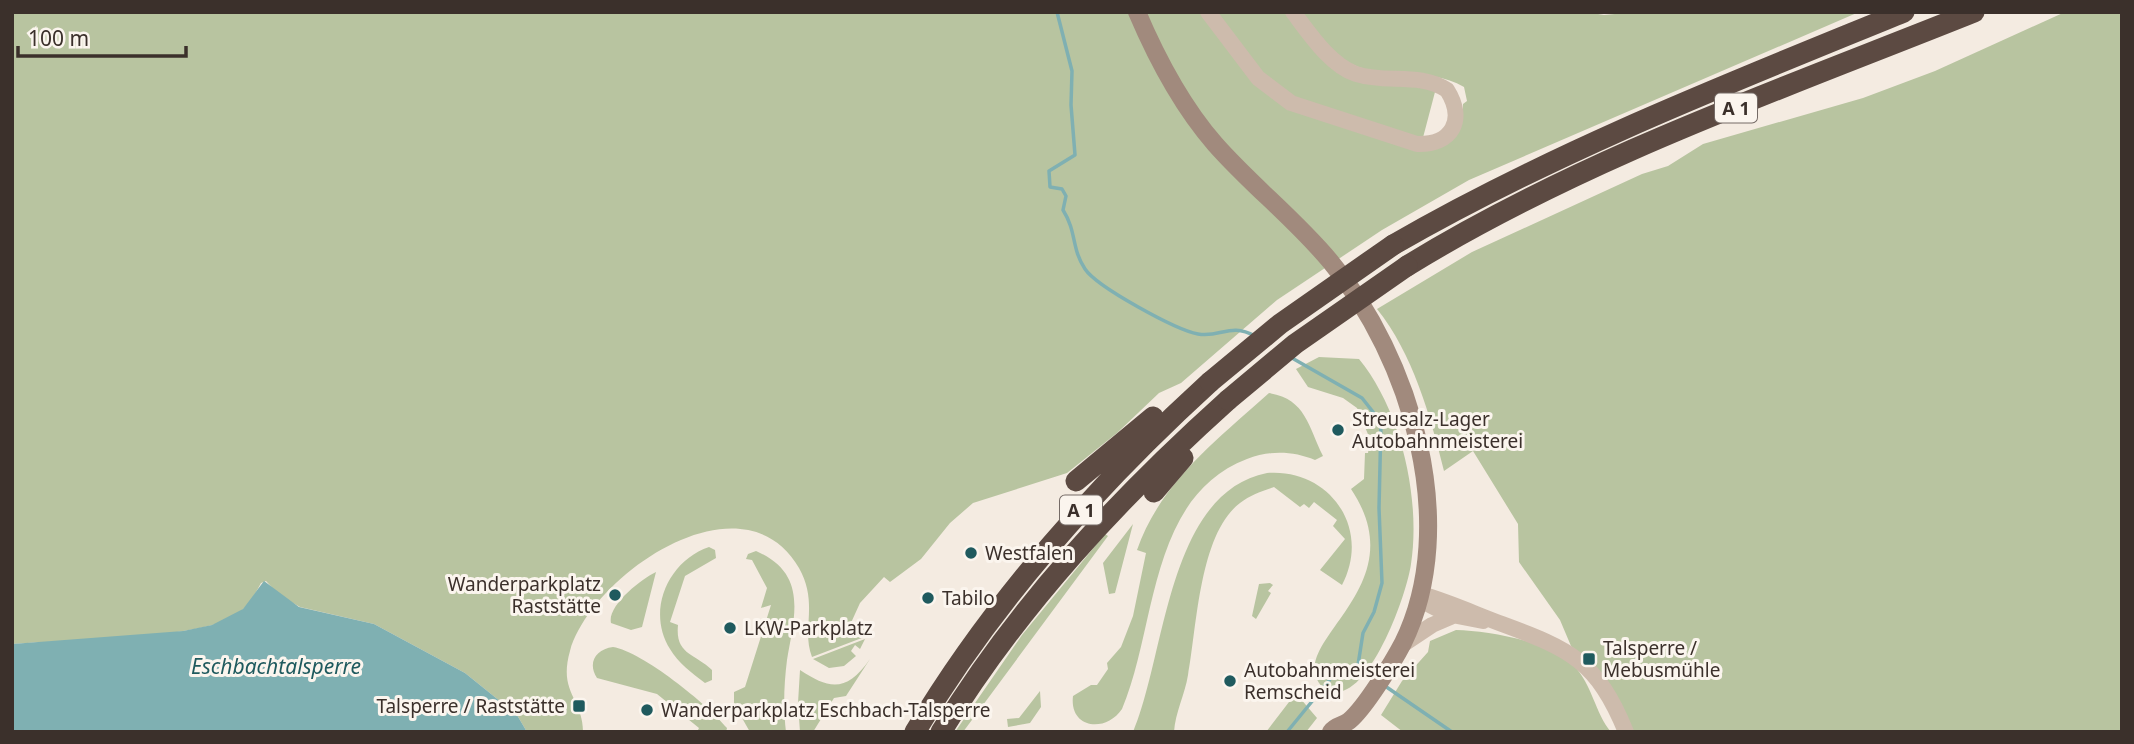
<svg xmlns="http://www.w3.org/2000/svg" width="2134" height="744" font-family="'Noto Sans',sans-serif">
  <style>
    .green { fill: #b8c4a0 }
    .water { fill: #7fb0b2 }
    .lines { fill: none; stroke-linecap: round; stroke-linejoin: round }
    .stream { stroke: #7fb0b2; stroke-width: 3.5 }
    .tertiary { stroke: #cdbbac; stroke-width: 16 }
    .secondary { stroke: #a18a7d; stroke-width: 18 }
    .motorway { stroke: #5c4a42; stroke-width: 21 }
    .motorway-bridge { stroke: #5c4a42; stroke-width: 21 }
    .poi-dot { fill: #1f5a5e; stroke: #fbf5ee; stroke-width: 2.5 }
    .labels { text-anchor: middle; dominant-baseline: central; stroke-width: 6; stroke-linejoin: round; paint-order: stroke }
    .shield { fill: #fbf5ee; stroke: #756b66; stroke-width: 2 }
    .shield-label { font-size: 18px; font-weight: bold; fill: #3b302b }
    .poi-label { font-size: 19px; fill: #3b302b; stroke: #fbf5ee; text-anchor: start }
    .water-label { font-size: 21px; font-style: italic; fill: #1f5a5e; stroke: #fbf5ee }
  </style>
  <rect width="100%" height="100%" fill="#f4ebe1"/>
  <path class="green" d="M12 12H1287C1317 47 1333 79 1383 84 1400 85 1420 82 1435 92L1420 149C1450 153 1463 131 1463 104L1467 101 1464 87C1427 65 1380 83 1344 60 1326 49 1313 28 1301 12H1586L1604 15 1636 12H1859L1469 180 1382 230 1277 300 1181 383 1159 393 1117 433 1067 473 973 503 950 523 921 559 890 582 884 577 860 603 850 625 871 630 867 636 812 657C801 629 819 604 799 568 743 471 592 574 570 651 558 693 583 698 583 732H527L517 715 465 673 374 624 300 607 279 595 266 581 261 583C254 596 247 608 235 616 199 639 60 640 12 644Z
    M2065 12H2122V732H1632L1587 659 1571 646 1560 620 1519 562 1518 524 1473 451 1444 471C1430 415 1413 354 1377 309L1472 252 1642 174 1668 166 1703 144 1863 98 1935 71Z
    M1319 357 1359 359C1401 410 1421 499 1411 564 1407 594 1372 691 1337 692 1330 692 1323 689 1319 683 1290 639 1417 587 1351 489L1364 479 1365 453H1368L1370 439 1357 408 1343 398 1308 387 1296 369Z
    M1269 393C1306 399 1308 426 1323 456L1315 460C1294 451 1269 450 1247 459 1148 497 1157 627 1122 709 1106 733 1069 729 1073 696L1091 685H1097L1108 669 1107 663 1121 647 1133 616 1146 553 1137 550C1160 483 1218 439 1269 393Z
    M1267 473C1329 468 1372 528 1342 585L1320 570 1345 539 1333 526 1337 520 1314 502 1309 508 1304 504 1300 507 1274 487C1262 491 1250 495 1240 503 1199 534 1197 628 1188 675 1185 694 1175 713 1174 732H1133C1166 655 1167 493 1267 473Z
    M1133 524 1115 593 1109 594 1103 563Z
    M1105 534 1108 536 963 732H955L1022 635Z
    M709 547 715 550 716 558 685 576 670 622 678 625C675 655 695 653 712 670V680L705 683C692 673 678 663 670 649 646 611 668 561 709 547Z
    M756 551C809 574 794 617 787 660 784 684 783 708 786 732H750L734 704V692L745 687 771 605 761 608 767 588 752 560 746 559 748 554Z
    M656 572 642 627 631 630 611 623C607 606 641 579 656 572Z
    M1270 583 1273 585 1268 591 1271 593 1256 619 1252 616 1259 584Z
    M1456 630C1489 631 1550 641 1574 666 1592 684 1595 713 1611 732H1403L1381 715 1402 681 1428 652 1430 641Z
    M865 639 860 649 855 645 851 651 856 656 844 666 829 668 813 659Z
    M613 647C643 652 707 704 727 728L726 732H697L699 728 657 694 597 678C587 663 596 649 613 647Z
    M870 659 846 696 834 698 813 732H800L798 703 800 670C830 690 847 692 870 659Z
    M1040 691 1041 707 1030 723 1008 727 1007 719 1019 718Z
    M1294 691 1317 718 1306 732H1266L1289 702Z"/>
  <path class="water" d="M264 581 299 607 374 624 465 673 517 715 527 732H12V644L183 631 212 625 243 609Z"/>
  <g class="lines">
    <path class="stream" d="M1057 12 1072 71 1071 105 1075 155 1049 171 1050 187 1062 189 1066 196 1063 210C1077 232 1071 248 1085 269 1097 287 1176 330 1198 334 1221 338 1230 322 1255 336
      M1292 358 1362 398 1381 422 1379 508 1382 583 1374 612 1363 633 1358 665
      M1385 686 1452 732
      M1287 732 1336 672 1358 665 1376 679"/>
    <path class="tertiary" d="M1208 12 1258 78 1291 103 1417 144C1452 145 1466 120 1447 90 1419 72 1387 84 1356 74 1330 65 1309 33 1293 12
      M1421 594C1449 602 1475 614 1502 624 1570 649 1597 661 1626 732
      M1420 600 1447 614 1483 621
      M1402 645 1432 625 1453 616"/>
    <path class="secondary" d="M1137 12C1157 59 1181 105 1215 144 1251 185 1295 219 1330 261 1411 357 1461 525 1403 643 1393 662 1365 708 1349 721 1343 726 1336 725 1331 732"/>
    <path class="motorway" d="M1393 245C1556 151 1730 83 1904 12
      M1407 266C1583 158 1782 89 1974 12
      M1076 481 1153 417
      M1154 492 1183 458
      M915 732C994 600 1097 485 1210 382
      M941 732C1018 606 1119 498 1228 400"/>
    <path class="motorway-bridge" d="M1210 382 1280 324 1393 245
      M1228 400 1295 344 1407 266"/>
  </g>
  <g class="poi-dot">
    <circle cx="1338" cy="430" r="7"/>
    <circle cx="971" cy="553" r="7"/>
    <circle cx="615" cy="595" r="7"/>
    <circle cx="928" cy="598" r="7"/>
    <circle cx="730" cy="628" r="7"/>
    <rect x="1582" y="652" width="14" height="14" rx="3.5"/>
    <circle cx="1230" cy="681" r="7"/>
    <rect x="572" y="699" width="14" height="14" rx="3.5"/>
    <circle cx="647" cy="710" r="7"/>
  </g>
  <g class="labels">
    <g class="shield">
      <rect x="1715" y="93.5" width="42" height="29" rx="5"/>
      <rect x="1060" y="495.5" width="42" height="29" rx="5"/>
    </g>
    <g class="shield-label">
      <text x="1736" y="108">A 1</text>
      <text x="1081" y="510">A 1</text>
    </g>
    <g class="poi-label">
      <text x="1352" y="419">Streusalz-Lager<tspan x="1352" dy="22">Autobahnmeisterei</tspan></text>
      <text x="985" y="553">Westfalen</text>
      <text x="601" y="584" text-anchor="end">Wanderparkplatz<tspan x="601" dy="22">Raststätte</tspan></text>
      <text x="942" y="598">Tabilo</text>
      <text x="744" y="628">LKW-Parkplatz</text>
      <text x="1603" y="648">Talsperre /<tspan x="1603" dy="22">Mebusmühle</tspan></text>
      <text x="1244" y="670">Autobahnmeisterei<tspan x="1244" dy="22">Remscheid</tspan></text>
      <text x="565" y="706" text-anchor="end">Talsperre / Raststätte</text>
      <text x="661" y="710">Wanderparkplatz Eschbach-Talsperre</text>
    </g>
    <g class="water-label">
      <text x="276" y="666">Eschbachtalsperre</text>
    </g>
  </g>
  <rect width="2134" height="744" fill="none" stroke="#3b302b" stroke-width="28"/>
  <path d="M18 46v10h168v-10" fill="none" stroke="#3b302b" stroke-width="3.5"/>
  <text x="28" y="46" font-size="21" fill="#3b302b" stroke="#fbf5ee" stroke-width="5" paint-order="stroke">100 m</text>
</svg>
